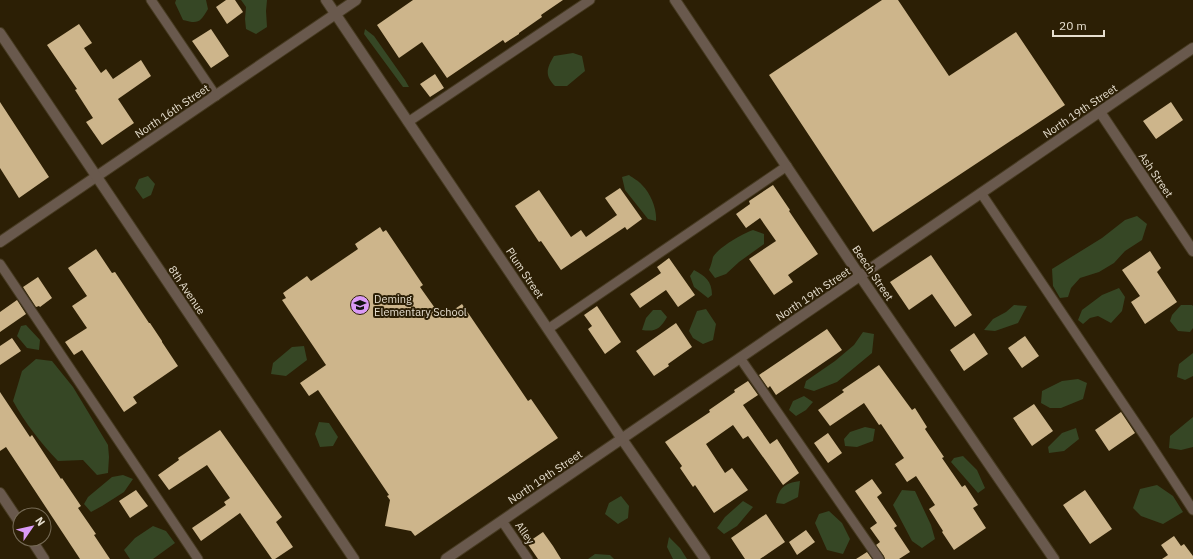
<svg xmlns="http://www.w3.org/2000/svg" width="1193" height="559" font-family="'IBM Plex Sans',sans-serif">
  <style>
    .green { fill: #364725 }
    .building { fill: #cdb58b }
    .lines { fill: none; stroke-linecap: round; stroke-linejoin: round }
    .service-casing { stroke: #463a21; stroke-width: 11 }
    .minor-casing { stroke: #463a21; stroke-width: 12 }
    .tertiary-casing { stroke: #463a21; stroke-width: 12 }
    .service { stroke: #69594d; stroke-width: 9 }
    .minor { stroke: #69594d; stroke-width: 10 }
    .tertiary { stroke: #69594d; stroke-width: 10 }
    .labels { text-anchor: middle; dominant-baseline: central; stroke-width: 4; stroke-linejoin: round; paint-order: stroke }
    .street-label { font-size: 11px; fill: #e6decf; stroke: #2c1f05 }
    .poi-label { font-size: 11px; fill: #e6decf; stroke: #2c1f05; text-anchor: start }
  </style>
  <rect width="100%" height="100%" fill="#2c1f05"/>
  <path class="green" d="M176 0H206L208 9C200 23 198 24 183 20L175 3Z
    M241 0H267L266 11 267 27 256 34 246 29 245 19 246 7Z
    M365 29 374 36 405 80 409 87H403L364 34Z
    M573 53 582 56 585 71 567 86H555C544 75 547 68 554 56Z
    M629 175C633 178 639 181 642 185 651 194 657 209 656 221L648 219 625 190 622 177Z
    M148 176 155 184 151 195 143 199 135 188 139 179Z
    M1137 216 1147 224 1142 240 1125 251 1114 263 1099 272 1080 278 1071 288 1068 297 1060 298 1053 286 1052 269 1102 238 1125 220Z
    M753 230 764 234V244L739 262 726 274 715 278 709 270C711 266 712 261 713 257 719 247 742 234 753 230Z
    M694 270C705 276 712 281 712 295L708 298 694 287 690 276Z
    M1119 288 1125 297 1122 311 1111 323 1098 316 1090 318 1083 324 1078 320 1082 310 1102 295Z
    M1014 305 1027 306 1018 323 995 331 984 330 993 319 1006 312Z
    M1181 305H1192L1193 306V328L1190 332 1178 331 1170 321 1172 315Z
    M706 309 716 324 713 340 703 344 693 338 689 331 697 311Z
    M653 310H661L667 317C660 329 656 332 642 330L646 318Z
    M26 325 40 340 39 350 27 348 17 336 21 326Z
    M863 332 874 334 872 353 837 382 814 391 804 388 806 381 835 361 854 345Z
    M304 346 307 360 286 376 271 374 273 363 292 347Z
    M1193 353V376L1185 380 1177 377 1179 364Z
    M36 359 52 361 73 387 108 445 109 457 108 473 97 475 83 460 58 461C41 443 25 423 13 401L22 371Z
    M1078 379 1087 383 1083 399 1061 408H1050L1041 403 1042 391 1062 381Z
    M804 396 813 402 806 410 796 416 789 410 793 401Z
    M1193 417V447L1181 450 1169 448 1170 436Z
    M319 422 329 423 338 437 333 446 320 447 315 434Z
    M865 427 875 429 873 441 857 447 845 446 844 439 850 432Z
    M1076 428 1079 439 1064 451 1049 453 1048 447 1062 433Z
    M963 456 977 470 985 488 978 493 951 462 954 458Z
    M123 475 133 479 124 492 102 506 91 512 84 504 88 497 112 477Z
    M800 481 798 497 784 504 776 503C779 488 784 483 800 481Z
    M1157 485 1173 496 1183 512 1163 524 1141 516 1133 508 1140 489Z
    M902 490 915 491 931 525 935 539 922 548 912 541 893 505Z
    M621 496 629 506 628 518 618 524 605 514 609 503Z
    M743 501 753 507 737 526 724 534 717 528 725 517Z
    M829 511 842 523 850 539 843 554 827 550 815 523 819 514Z
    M153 526 166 531 175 543 153 559H130L124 550 135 538Z
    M669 537 680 548 687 559H673L667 547Z
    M595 554 610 555 614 559H588Z"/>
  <path class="building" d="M226 0H235L243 12 227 24 216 7Z
    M413 0H563L541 15 542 17 519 33V34L505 43 503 40 447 78 422 42 399 58 377 25Z
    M882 0H898L949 76 1016 32 1065 105 873 232 769 75Z
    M79 24 92 43 84 48 101 73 106 69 113 79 141 60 151 76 118 99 134 123 102 145 86 122 93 118 75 90 77 89 47 45Z
    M211 29 229 56 211 68 192 41Z
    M435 74 444 88 430 97 420 84Z
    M0 102 49 177 19 198 0 168Z
    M1171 102 1183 120 1156 139 1143 121Z
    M773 185 790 210 789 211 818 254 788 275 793 282 774 295 749 259 776 241 760 218 746 228 736 214 750 204 749 201Z
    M620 188 642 219 627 230 625 227 561 270 541 241 539 242 515 206 539 190 571 237 581 230 586 237 617 215 605 198Z
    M380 227 383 232 386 230 423 285 420 287 442 318 462 304 528 401 531 399 558 438 415 536 411 531 385 526 390 500 387 496 389 495 318 390 309 396 300 383 326 365 282 300 286 298 283 293 307 276 311 281 358 249 355 244Z
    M96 249 112 273 115 272 149 323H150L162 341V342L178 366 133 397 137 403 124 412 82 350 74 355 65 342 87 328 72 306 87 296 68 268Z
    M1150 251 1161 268 1157 272 1177 302 1145 324 1131 302 1140 296 1122 270Z
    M931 255 972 315 955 327 932 294 909 310 890 282Z
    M669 258 695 295 678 307 666 290 640 308 630 294 661 273 657 267Z
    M38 277 52 298 40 307 39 306 36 307 23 287Z
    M17 300 26 314 0 332V312Z
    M597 306 621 342 605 354 588 329 592 326 584 315Z
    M676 323 692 347 668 364 669 366 654 376 636 351Z
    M827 329 842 350 776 395 770 386 768 388 759 375Z
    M974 333 988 354 964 371 950 350Z
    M1025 336 1039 356 1022 368 1008 348Z
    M12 338 21 351 0 365V346Z
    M879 365 912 410 915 408 927 427 925 429 944 457 942 458 962 487 965 485 978 505 973 508 986 528 954 550 942 532 943 531 929 509 935 505 916 476 907 482 895 464 904 458 881 424 879 425 864 403 830 426 818 410 844 392 842 390Z
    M748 381 758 395 743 405 770 444 777 439 799 473 783 485 748 436 743 439 733 425 706 444 725 473 732 468 748 490 714 513 695 485 693 487 680 468 682 466 665 442 710 412 709 410 735 392 734 390Z
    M0 392 30 437 32 435 61 479 62 478 81 506 78 508 96 534 94 535 110 559H80L6 447 0 451Z
    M1034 404 1053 431 1032 446 1013 418Z
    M1121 412 1135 433 1109 451 1095 430Z
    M220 430 282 517 276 522 293 547 275 559H272L240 513 201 541 192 528 226 505 224 502 230 498 207 465 169 490 158 475 179 460 178 458Z
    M828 433 842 453 828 463 814 443Z
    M872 479 882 493 877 497 897 526 894 528 910 552 899 559H885L884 556 876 545 880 542 870 528 877 523 855 491Z
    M136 490 148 506 130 518 119 501Z
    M1085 490 1112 529 1090 544 1063 505Z
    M766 514 785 542 760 559H745L731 538Z
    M806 530 815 542 797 555 789 542Z
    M543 532 553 546 561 559H538L527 543Z
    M1174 536 1181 546 1184 544 1193 556V559H1162L1168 555 1161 545Z
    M867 552 872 559H856Z"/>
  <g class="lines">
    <defs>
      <path id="service" d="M151 0 216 96
        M408 122 590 0
        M981 193 1146 438 1193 510
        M0 264 198 559
        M548 329 787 166
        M740 358 879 559
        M502 521 528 559"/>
      <path id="minor" d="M326 0 622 439 705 559
        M675 0 860 276 1054 559
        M1100 112 1193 251
        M0 242 356 0
        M0 493 20 523
        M31 539 44 559"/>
      <path id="tertiary" d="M0 33 354 559
        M446 559 1193 48"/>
    </defs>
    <use href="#service" class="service-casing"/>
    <use href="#minor" class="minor-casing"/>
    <use href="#tertiary" class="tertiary-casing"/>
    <use href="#service" class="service"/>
    <use href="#minor" class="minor"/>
    <use href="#tertiary" class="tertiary"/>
  </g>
  <defs>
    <symbol id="school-disc" viewBox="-11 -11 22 22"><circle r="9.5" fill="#da9af6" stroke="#2c1f05"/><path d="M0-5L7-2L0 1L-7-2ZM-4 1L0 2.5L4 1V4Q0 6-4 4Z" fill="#111"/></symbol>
  </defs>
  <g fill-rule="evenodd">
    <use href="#school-disc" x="349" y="294" width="22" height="22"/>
  </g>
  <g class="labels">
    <g class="street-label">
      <text transform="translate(172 111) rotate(-34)">North 16th Street</text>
      <text transform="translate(1080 111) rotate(-34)">North 19th Street</text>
      <text transform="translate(1156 175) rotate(56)">Ash Street</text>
      <text transform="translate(525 273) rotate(56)">Plum Street</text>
      <text transform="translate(873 273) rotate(56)">Beech Street</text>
      <text transform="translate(187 290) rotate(56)">8th Avenue</text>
      <text transform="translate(813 294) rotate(-34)">North 19th Street</text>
      <text transform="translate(545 477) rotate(-34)">North 19th Street</text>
      <text transform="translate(525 533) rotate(55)">Alley</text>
    </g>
    <g class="poi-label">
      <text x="374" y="299">Deming<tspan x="374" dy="13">Elementary School</tspan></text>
    </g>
  </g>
  <g transform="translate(32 527) rotate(56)"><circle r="19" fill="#2c1f05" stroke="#766b56"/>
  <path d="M0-3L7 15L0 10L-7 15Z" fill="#da9af6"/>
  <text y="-6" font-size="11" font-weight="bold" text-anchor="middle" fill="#e6decf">N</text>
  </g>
  <path d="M1053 30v6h51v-6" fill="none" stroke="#e6decf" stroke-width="2"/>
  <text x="1059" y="30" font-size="12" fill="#e6decf" stroke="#2c1f05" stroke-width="3" paint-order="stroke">20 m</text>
</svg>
